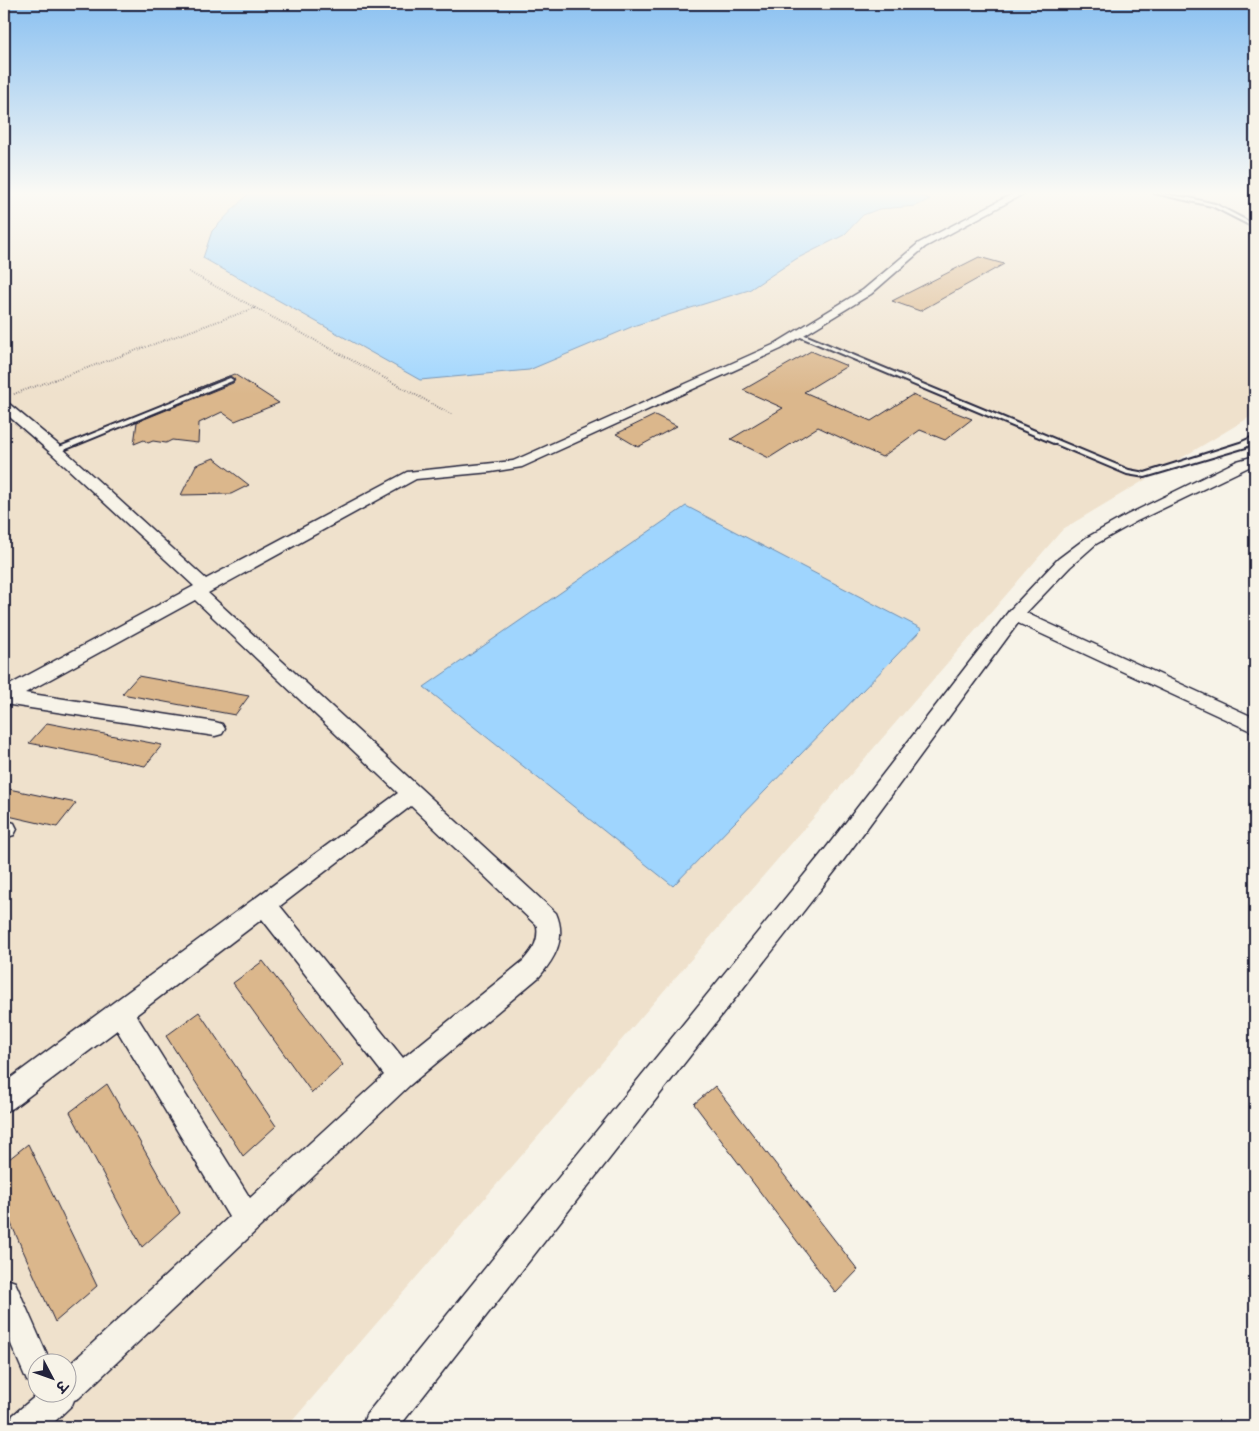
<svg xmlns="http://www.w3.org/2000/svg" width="1259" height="1431" font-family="Mynerve,'Playpen Sans Deva',sans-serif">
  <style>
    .built { fill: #efe1cc; fill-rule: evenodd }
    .water { fill: #9fd5fe; stroke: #6d8db0 }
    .building { fill: #dbb78c; stroke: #22223b }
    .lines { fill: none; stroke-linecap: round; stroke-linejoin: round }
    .service-casing { stroke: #22223b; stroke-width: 4 }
    .minor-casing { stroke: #22223b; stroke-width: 3 }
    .path { stroke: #22223b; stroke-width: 2; stroke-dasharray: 0.5 2; stroke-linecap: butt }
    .service { fill: #f7f3e8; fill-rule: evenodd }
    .minor { fill: #f7f3e8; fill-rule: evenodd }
  </style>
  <rect width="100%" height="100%" fill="#f7f3e8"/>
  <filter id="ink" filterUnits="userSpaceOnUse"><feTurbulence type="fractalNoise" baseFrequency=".02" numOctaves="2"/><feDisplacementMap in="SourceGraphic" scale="10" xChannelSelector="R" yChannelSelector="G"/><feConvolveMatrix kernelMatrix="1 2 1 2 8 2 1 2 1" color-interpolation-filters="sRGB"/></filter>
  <g filter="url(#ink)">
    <path class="built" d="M4 193H1248L1250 221 1255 223V414L1063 529 287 1427H4ZM38 1364H68V1394H38Z"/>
    <path class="water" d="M249 193H920L917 195 930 199 916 206 879 209 863 215 844 235 796 259 749 290 636 325 529 370 420 380 203 258 212 231Z
      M686 506 922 629 673 886 424 687Z"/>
    <path class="building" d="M979 257 1004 264 920 311 892 301Z
      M811 351 847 366 804 392 871 421 912 395 972 419 945 440 920 430 882 457 818 427 769 458 731 439 783 408 743 390Z
      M234 374 279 403 235 421 222 412 199 423 198 443 172 440 166 443 153 441 148 443 144 440 134 444 137 422 233 383 235 380 229 376 191 391Z
      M655 415 677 426 638 447 616 434Z
      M214 458 249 485 231 494 181 495 196 465Z
      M138 676 249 696 235 715 122 694Z
      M47 723 162 745 145 766 29 743Z
      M4 788 76 803 57 827 4 815Z
      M263 961 343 1065 312 1093 233 983Z
      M199 1012 276 1126 243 1156 166 1036Z
      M107 1084 180 1213 142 1247 70 1112Z
      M715 1086 858 1270 836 1293 694 1104Z
      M28 1144 97 1286 55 1322 4 1208V1163Z"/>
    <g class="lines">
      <defs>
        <path id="service" d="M1154 193 1189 198 1215 204 1255 225V228L1212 206Z
          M796 333H800L1129 470 1145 473 1240 443 1255 436V441L1246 447 1145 477 1127 474 796 335Z
          M230 378 233 380 232 381 59 452 52 450Z"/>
        <path id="minor" d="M1014 193H1025L925 247 871 294 781 349 522 467 491 472 416 479 208 593 556 913C567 938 555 958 539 977L410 1085 79 1398 74 1400 72 1405 49 1427H9L13 1415 38 1394H68V1366L229 1217 117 1030 13 1108 4 1112V1083L398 793 195 600 25 693 215 722 222 724 225 729 222 734 215 736 4 704V688L194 586 51 453 4 412V402L8 403 61 447 206 579 407 472 513 461 773 345 863 290 919 243ZM411 806 537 926C539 942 533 949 523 961L403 1058 280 906ZM262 919 384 1075 250 1198 136 1015Z
          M1255 456V464L1137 521 1096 544 1070 567 1026 613 1255 718V733L1018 623 842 862 399 1427H362L366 1415 826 848 1009 611 1058 559 1086 538 1127 515 1237 461Z
          M4 820 14 823 17 829 14 835 4 838Z
          M4 1278 15 1282 51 1364H38V1386L27 1381 4 1328Z"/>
      </defs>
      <use href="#service" class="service-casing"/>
      <use href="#minor" class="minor-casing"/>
      <path class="path" d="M189 272 451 414
        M14 394 255 308"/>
      <use href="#service" class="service"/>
      <use href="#minor" class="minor"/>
    </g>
  </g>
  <linearGradient id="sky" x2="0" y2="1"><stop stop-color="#8bc1f1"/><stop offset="0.49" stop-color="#fbfaf5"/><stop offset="1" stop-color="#fbfaf5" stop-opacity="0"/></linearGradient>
  <rect width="1259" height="394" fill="url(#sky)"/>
  <rect width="1259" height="1431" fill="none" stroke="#f7f3e8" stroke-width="20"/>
  <rect x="10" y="10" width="1239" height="1411" fill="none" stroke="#22223b" stroke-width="2" filter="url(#ink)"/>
  <g transform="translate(52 1378) rotate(131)"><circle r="24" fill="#f7f3e8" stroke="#a29fa3"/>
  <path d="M0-4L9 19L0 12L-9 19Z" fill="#22223b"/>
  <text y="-8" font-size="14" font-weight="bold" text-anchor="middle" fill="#22223b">उ</text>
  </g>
</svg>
